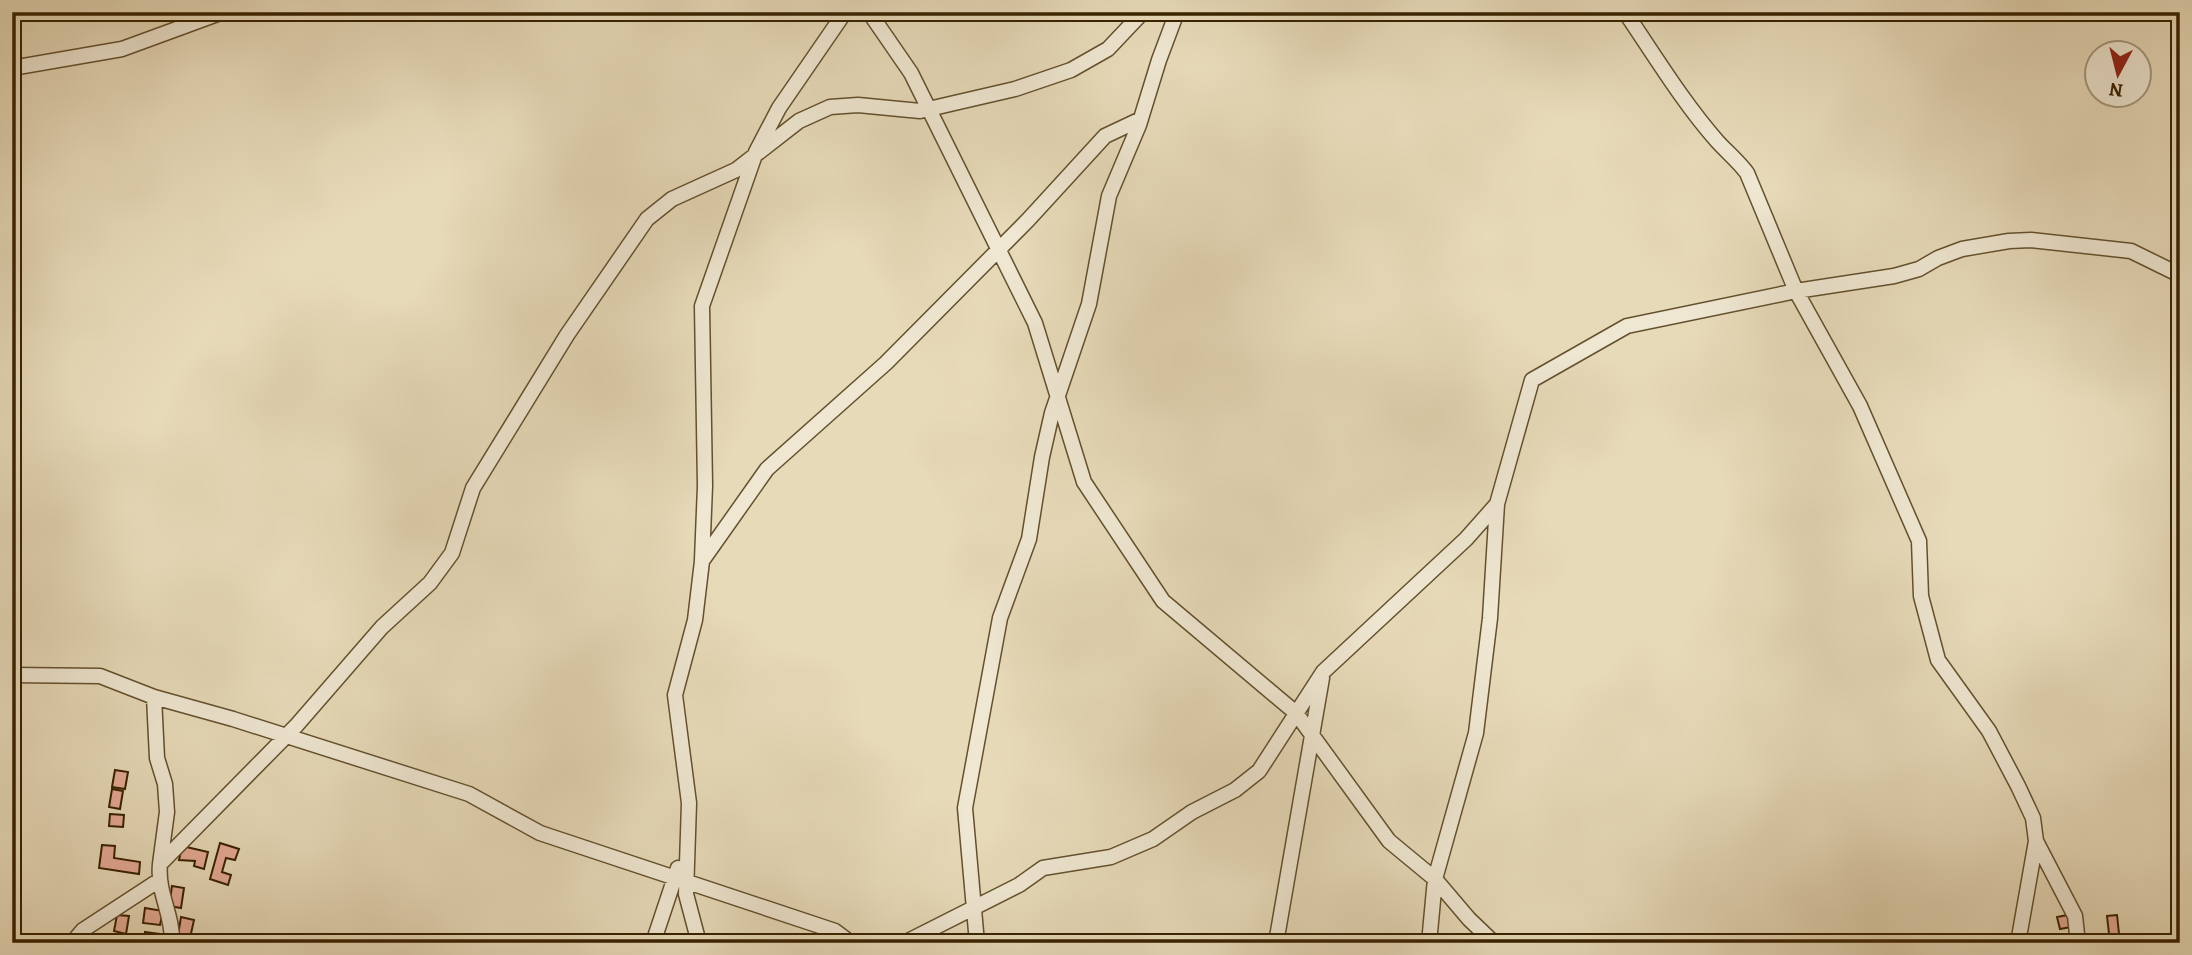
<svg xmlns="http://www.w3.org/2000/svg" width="2192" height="955" font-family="Alegreya,serif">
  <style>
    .building { fill: #e5ab96; stroke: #392200; stroke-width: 2 }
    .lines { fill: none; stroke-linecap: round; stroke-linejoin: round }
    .minor-casing { stroke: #64502e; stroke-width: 17 }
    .minor { stroke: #efe7d2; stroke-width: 14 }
  </style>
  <rect width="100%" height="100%" fill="#e7dab9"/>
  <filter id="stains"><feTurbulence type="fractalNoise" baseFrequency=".00286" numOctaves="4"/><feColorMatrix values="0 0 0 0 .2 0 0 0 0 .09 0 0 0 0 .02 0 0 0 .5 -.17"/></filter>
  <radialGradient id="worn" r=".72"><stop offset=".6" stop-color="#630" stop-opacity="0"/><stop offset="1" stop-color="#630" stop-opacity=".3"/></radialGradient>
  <path class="building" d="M115 770 128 772 125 789 112 787Z
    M112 789 123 791 120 809 109 807Z
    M110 814 124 815 123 827 109 826Z
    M220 843 239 849 235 860 226 858 222 872 231 875 228 885 210 879Z
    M102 845 115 846 114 858 140 862 139 874 99 868Z
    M182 846 208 852 204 869 194 866 195 861 179 860Z
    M172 886 184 888 181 908 169 906Z
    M145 908 163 911 160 925 143 923Z
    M117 915 129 916 126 934 114 931Z
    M2068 915 2071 927 2060 929 2057 917Z
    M2117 915 2120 943H2110L2107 916Z
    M181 917 194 920 190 938 178 935Z
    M145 932 161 934 160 943 145 942Z
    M105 935 120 937 119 943H104Z
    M2093 938 2106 939V943H2093Z"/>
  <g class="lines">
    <defs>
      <path id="minor" d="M869 12 911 73 1035 323 1084 482 1163 601 1296 713 1389 841 1435 879 1469 919 1494 943
        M1625 12C1655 56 1682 101 1717 141 1727 152 1738 161 1747 173L1796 291 1860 406 1919 541 1921 596 1938 660 1989 731 2018 786 2033 818 2036 841 2075 916 2078 943
        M12 68 122 49 223 12
        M702 560 705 486 702 306 756 152 779 108 845 12
        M12 675 100 676 154 697 233 719 469 794 540 833 835 931 851 943
        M154 697 157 758 165 784 167 812 160 864
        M72 943 83 930 158 881
        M172 943C173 914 157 893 160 864L296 726 382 627 430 583 452 553 473 488 567 335 647 219 672 199 736 170 799 121 830 107 858 105 920 111 1015 89 1071 70 1108 49 1143 12
        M653 943 678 868
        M699 943 686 894 689 803 675 695 695 620 702 561 767 469 886 363 1028 220 1105 136 1141 119
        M904 943 1019 885 1043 868 1111 857 1153 839 1192 812 1235 790 1259 771 1323 672 1466 539 1497 504
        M977 943 965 808 1000 618 1029 539 1042 457 1052 413 1089 304 1109 196 1139 125 1159 60 1177 12
        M1276 943 1322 678
        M1429 943 1435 879 1476 733 1490 618 1497 504 1532 380 1627 326 1796 291 1894 276 1919 269 1938 258 1962 249 2009 241 2031 240 2131 251 2180 275
        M2018 943 2036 841"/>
    </defs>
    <use href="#minor" class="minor-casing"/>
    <use href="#minor" class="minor"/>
  </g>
  <rect width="2192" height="955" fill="none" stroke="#e7dab9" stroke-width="42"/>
  <rect x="14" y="14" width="2164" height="927" fill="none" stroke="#392200" stroke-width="3.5"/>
  <rect x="21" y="21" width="2150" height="913" fill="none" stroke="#392200" stroke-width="2"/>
  <g transform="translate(2118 74) rotate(187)"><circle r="33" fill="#efe7d2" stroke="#a6987e" stroke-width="2"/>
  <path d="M0-5L12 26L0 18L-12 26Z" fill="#8f2418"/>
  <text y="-10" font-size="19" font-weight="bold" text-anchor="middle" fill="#392200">N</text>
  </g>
  <rect width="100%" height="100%" filter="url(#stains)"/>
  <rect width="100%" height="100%" fill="url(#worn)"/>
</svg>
